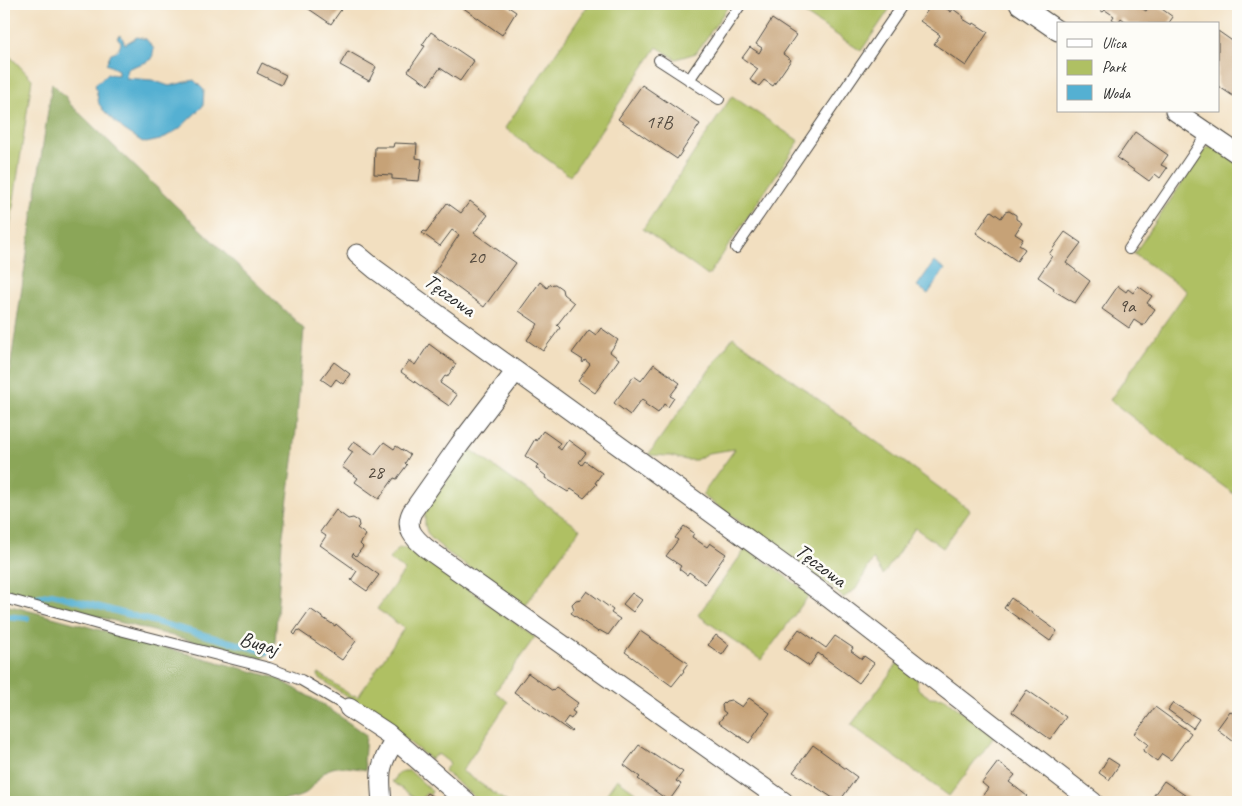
<svg xmlns="http://www.w3.org/2000/svg" width="1242" height="806" font-family="Caveat,sans-serif">
  <style>
    .green { fill: #afc063; stroke: #6d7647 }
    .forest { fill: #8ba659; stroke: #5b6842 }
    .water { fill: #54b0d2; stroke: #406e7e }
    .lines { fill: none; stroke-linecap: round; stroke-linejoin: round }
    .stream { stroke: #54b0d2; stroke-width: 6 }
    .building { fill: #c6a277 }
    .service-casing { stroke: #494641; stroke-width: 12 }
    .minor-casing { stroke: #494641; stroke-width: 21 }
    .service { stroke: #fff; stroke-width: 10 }
    .minor { stroke: #fff; stroke-width: 19 }
    .labels { text-anchor: middle; dominant-baseline: central; stroke-width: 5; stroke-linejoin: round; paint-order: stroke }
    .number-label { font-size: 19px; fill: #52493e }
    .street-label { font-size: 21px; fill: #2b2b2b; stroke: #fdfcf7 }
  </style>
  <rect width="100%" height="100%" fill="#fdfcf7"/>
  <filter id="ink" filterUnits="userSpaceOnUse"><feTurbulence type="fractalNoise" baseFrequency=".02" numOctaves="2"/><feDisplacementMap in="SourceGraphic" scale="10" xChannelSelector="R" yChannelSelector="G"/><feConvolveMatrix kernelMatrix="1 2 1 2 8 2 1 2 1" color-interpolation-filters="sRGB"/></filter>
  <filter id="wash" filterUnits="userSpaceOnUse"><feTurbulence type="fractalNoise" baseFrequency=".0096" numOctaves="4" result="noise"/><feDisplacementMap in="SourceGraphic" scale="20" xChannelSelector="R" yChannelSelector="G"/><feGaussianBlur stdDeviation="1.12" result="paint"/><feColorMatrix in="noise" values="0 0 0 0 0 0 0 0 0 0 0 0 0 0 0 0 0 1.4 0 .05"/><feComposite in="paint" operator="in"/></filter>
  <g filter="url(#wash)">
    <rect width="100%" height="100%" fill="#f2dfc0"/>
    <path class="green" d="M589 4H730L696 53 676 59 657 47 570 176 505 128Z
      M790 4H893L861 51Z
      M4 50 32 79 4 267Z
      M732 96 799 141 708 276 643 229Z
      M1212 146 1238 162V497L1198 468 1110 400 1187 291 1134 254 1205 149Z
      M733 337 970 510 943 548 915 528 883 575 873 559 856 589 843 598 833 588 702 495 735 449 708 453 696 460H686L670 456 648 455Z
      M470 449 580 529 525 606 447 552 431 538 427 532 425 525V510Z
      M399 548H405L424 557 535 637 495 692 508 702 462 771 507 802H480L444 771 450 763 438 754 430 759 385 723 317 676 319 673 352 696 354 695 358 697 404 628 377 609 405 570 389 559Z
      M746 548 810 594 761 660 698 615Z
      M898 663 917 679 918 689 929 697 944 698 994 737 949 796 851 725Z
      M404 771H410L432 791 430 795 426 793 422 799 426 802H421L391 781H394L396 775Z
      M617 779 649 802H650H601Z"/>
    <path class="forest" d="M52 83 66 97 70 104 304 329 294 454 282 542 275 643 270 652 262 659 37 601 17 595 4 588V410Z
      M4 605 19 608 277 678 324 705 366 735 364 761 366 770C348 767 330 762 319 778 314 785 310 791 303 795 295 799 284 800 276 802H4Z"/>
    <path class="water" d="M121 35 125 44 137 37 146 39 154 49 152 59C145 64 135 65 127 69L126 78 152 80 169 86 194 80 204 90 203 106 179 129 160 140 146 143 141 141 123 129 104 111 99 104 95 84 108 74 118 75V70L106 64 111 53C118 51 120 49 121 42L117 37Z
      M934 262 945 269 928 294 917 286Z"/>
    <g class="lines">
      <path class="stream" d="M37 597 52 594 267 652
        M4 616 27 618"/>
    </g>
    <g id="blocks">
      <path class="building" d="M308 4H345L331 24 306 7Z
        M464 4H504L516 12 502 35 462 7Z
        M932 4H940L951 12 953 9 964 17 963 19 973 25 974 23 988 32 966 66 934 44 940 35 920 21Z
        M1100 4H1135L1146 11 1151 4H1155L1173 17 1168 24H1129L1121 18 1118 23 1112 19 1114 16 1105 10 1103 12 1097 8Z
        M772 19 796 35 783 54 791 60 773 86 764 80 759 86 750 80 758 69 742 58 750 47 759 53 762 48 756 44Z
        M1218 31 1238 45V89L1233 96 1218 86Z
        M431 32 474 61 460 81 440 68 428 85 408 71 425 46 422 45Z
        M348 51 376 67 369 81 340 65Z
        M262 63 286 75 281 85 257 73Z
        M642 85 700 124 677 159 618 119Z
        M1135 132 1168 155 1161 165 1167 168 1160 178 1155 174 1149 181 1117 158Z
        M394 143 417 144 416 158 422 159 419 181 392 179V175L374 174 375 147H393Z
        M470 201 488 215 474 233 516 263 484 307 436 272 434 275 433 274 459 235 452 230 440 246 422 233 424 231 426 232 447 203 461 213Z
        M991 211 1001 218 1005 212 1009 211 1016 215V219L1022 223 1015 234 1023 239 1019 245 1025 249 1017 261 976 233Z
        M1065 232 1081 243 1066 263 1090 281 1075 303 1053 290 1054 288 1038 277 1052 256 1049 254Z
        M540 282 547 288 549 285 555 284 562 289 563 294 574 303 557 325 560 328 543 351 527 340 538 324 519 311Z
        M1118 286 1126 292 1128 289 1133 293 1138 286 1152 296 1147 303 1155 309 1143 326 1134 320 1129 328 1102 309Z
        M601 328 618 340 610 352 619 359 595 393 578 381 590 364 585 360 583 363 582 361 583 360 572 353 589 330 596 335Z
        M429 344 456 364 447 377 445 376 440 383 457 395 449 406 401 372 409 361 415 365Z
        M334 362 350 374 343 384 336 379 331 386 321 379Z
        M654 364 680 383 670 396 674 398 668 407 664 404 658 413 645 404 646 402 642 399 630 415 614 403 634 376 641 381Z
        M543 431 560 443 557 447 561 450 568 440 586 453 579 462 582 465 585 461 602 473 595 483 597 484 584 498 571 489 568 492 545 478 546 476 536 468 538 465 525 456 535 439 536 441Z
        M354 441 374 455 384 442 394 449 396 446 410 455 405 463 407 465 398 477 397 479 394 478 379 499 355 482 358 478 342 467 353 452 348 449Z
        M336 510 348 519 353 518 358 521 359 526 357 528 366 535 360 544 363 547 356 556 353 553 352 556 379 575 367 591 351 580 357 571 320 545 326 536 320 532Z
        M684 526 694 533 692 537 707 547 710 543 726 554 705 584 689 572 687 575 679 569 681 566 666 556 678 540 675 538Z
        M587 591 613 610 611 613 620 619 608 635 599 630 598 632 571 613 574 609 572 604 576 600 581 599Z
        M632 593 642 600 633 612 623 604Z
        M1011 598 1057 631 1050 641 1004 608Z
        M310 609 335 626 336 624 356 641 342 660 298 630 295 635 293 633Z
        M799 629 826 648 835 636 853 648 851 651 862 659 864 656 874 663 859 683 818 653 809 666 784 649Z
        M640 631 688 663 683 670 684 671 672 686 625 652Z
        M716 635 729 645 722 655 708 645Z
        M528 673 553 691 556 687 578 703 572 711 575 713 571 719 568 717 563 724 572 731 571 732 514 692Z
        M1027 690 1066 717 1050 739 1012 712Z
        M749 698 770 713 749 743 719 722 726 713 723 711 722 705 726 701 731 700 742 707Z
        M1173 703 1199 719 1193 728 1168 710Z
        M1155 707 1191 733 1171 760 1162 754 1157 761 1143 751 1148 744 1135 734Z
        M1230 711 1238 718V745L1217 729Z
        M639 745 660 759H663L683 772 676 781 681 784 669 801 638 779 640 777 624 765Z
        M813 745 857 777 839 802 793 772Z
        M1108 758 1119 765 1109 780 1099 773Z
        M998 762 1015 775 1009 782 1027 796 1021 802H978L988 788 982 783Z
        M1164 781 1189 798 1186 802H1149Z
        M427 793 435 798 432 802H426L422 799Z"/>
    </g>
  </g>
  <g filter="url(#ink)">
    <use href="#blocks" fill-opacity="0" stroke="#494641" stroke-width="1"/>
    <g class="lines">
      <defs>
        <path id="service" d="M659 60 719 99
          M689 80 741 4
          M736 248 903 4
          M1129 249 1207 134
          M4 598 112 628 269 668 301 680 349 708"/>
        <path id="minor" d="M1019 4 1058 31
          M1175 111 1238 154
          M357 254 375 269 829 598 1093 802
          M516 371 460 444 412 512C404 528 414 538 426 548L784 802
          M349 708 387 733 467 802
          M382 802C379 773 379 765 395 740"/>
      </defs>
      <use href="#service" class="service-casing"/>
      <use href="#minor" class="minor-casing"/>
      <use href="#service" class="service"/>
      <use href="#minor" class="minor"/>
    </g>
  </g>
  <g class="labels">
    <g class="number-label">
      <text x="659" y="122">17B</text>
      <text x="476" y="257">20</text>
      <text x="1127" y="306">9a</text>
      <text x="375" y="472">28</text>
    </g>
    <g class="street-label">
      <text transform="translate(450 295) rotate(36)">Tęczowa</text>
      <text transform="translate(821 565) rotate(37)">Tęczowa</text>
      <text transform="translate(259 643) rotate(16)">Bugaj</text>
    </g>
  </g>
  <rect width="1242" height="806" fill="none" stroke="#fdfcf7" stroke-width="20"/>
  <rect x="1057" y="22" width="162" height="90" fill="#fdfcf7" stroke="#a9a8a5"/>
  <rect x="1067" y="39" width="25" height="8" fill="#ffffff" stroke="#a9a8a5"/>
  <text x="1102" y="48" font-size="15" fill="#2b2b2b">Ulica</text>
  <rect x="1067" y="60" width="25" height="15" fill="#afc063" stroke="#a9a8a5"/>
  <text x="1102" y="72" font-size="15" fill="#2b2b2b">Park</text>
  <rect x="1067" y="85" width="25" height="15" fill="#54b0d2" stroke="#a9a8a5"/>
  <text x="1102" y="98" font-size="15" fill="#2b2b2b">Woda</text>
</svg>
